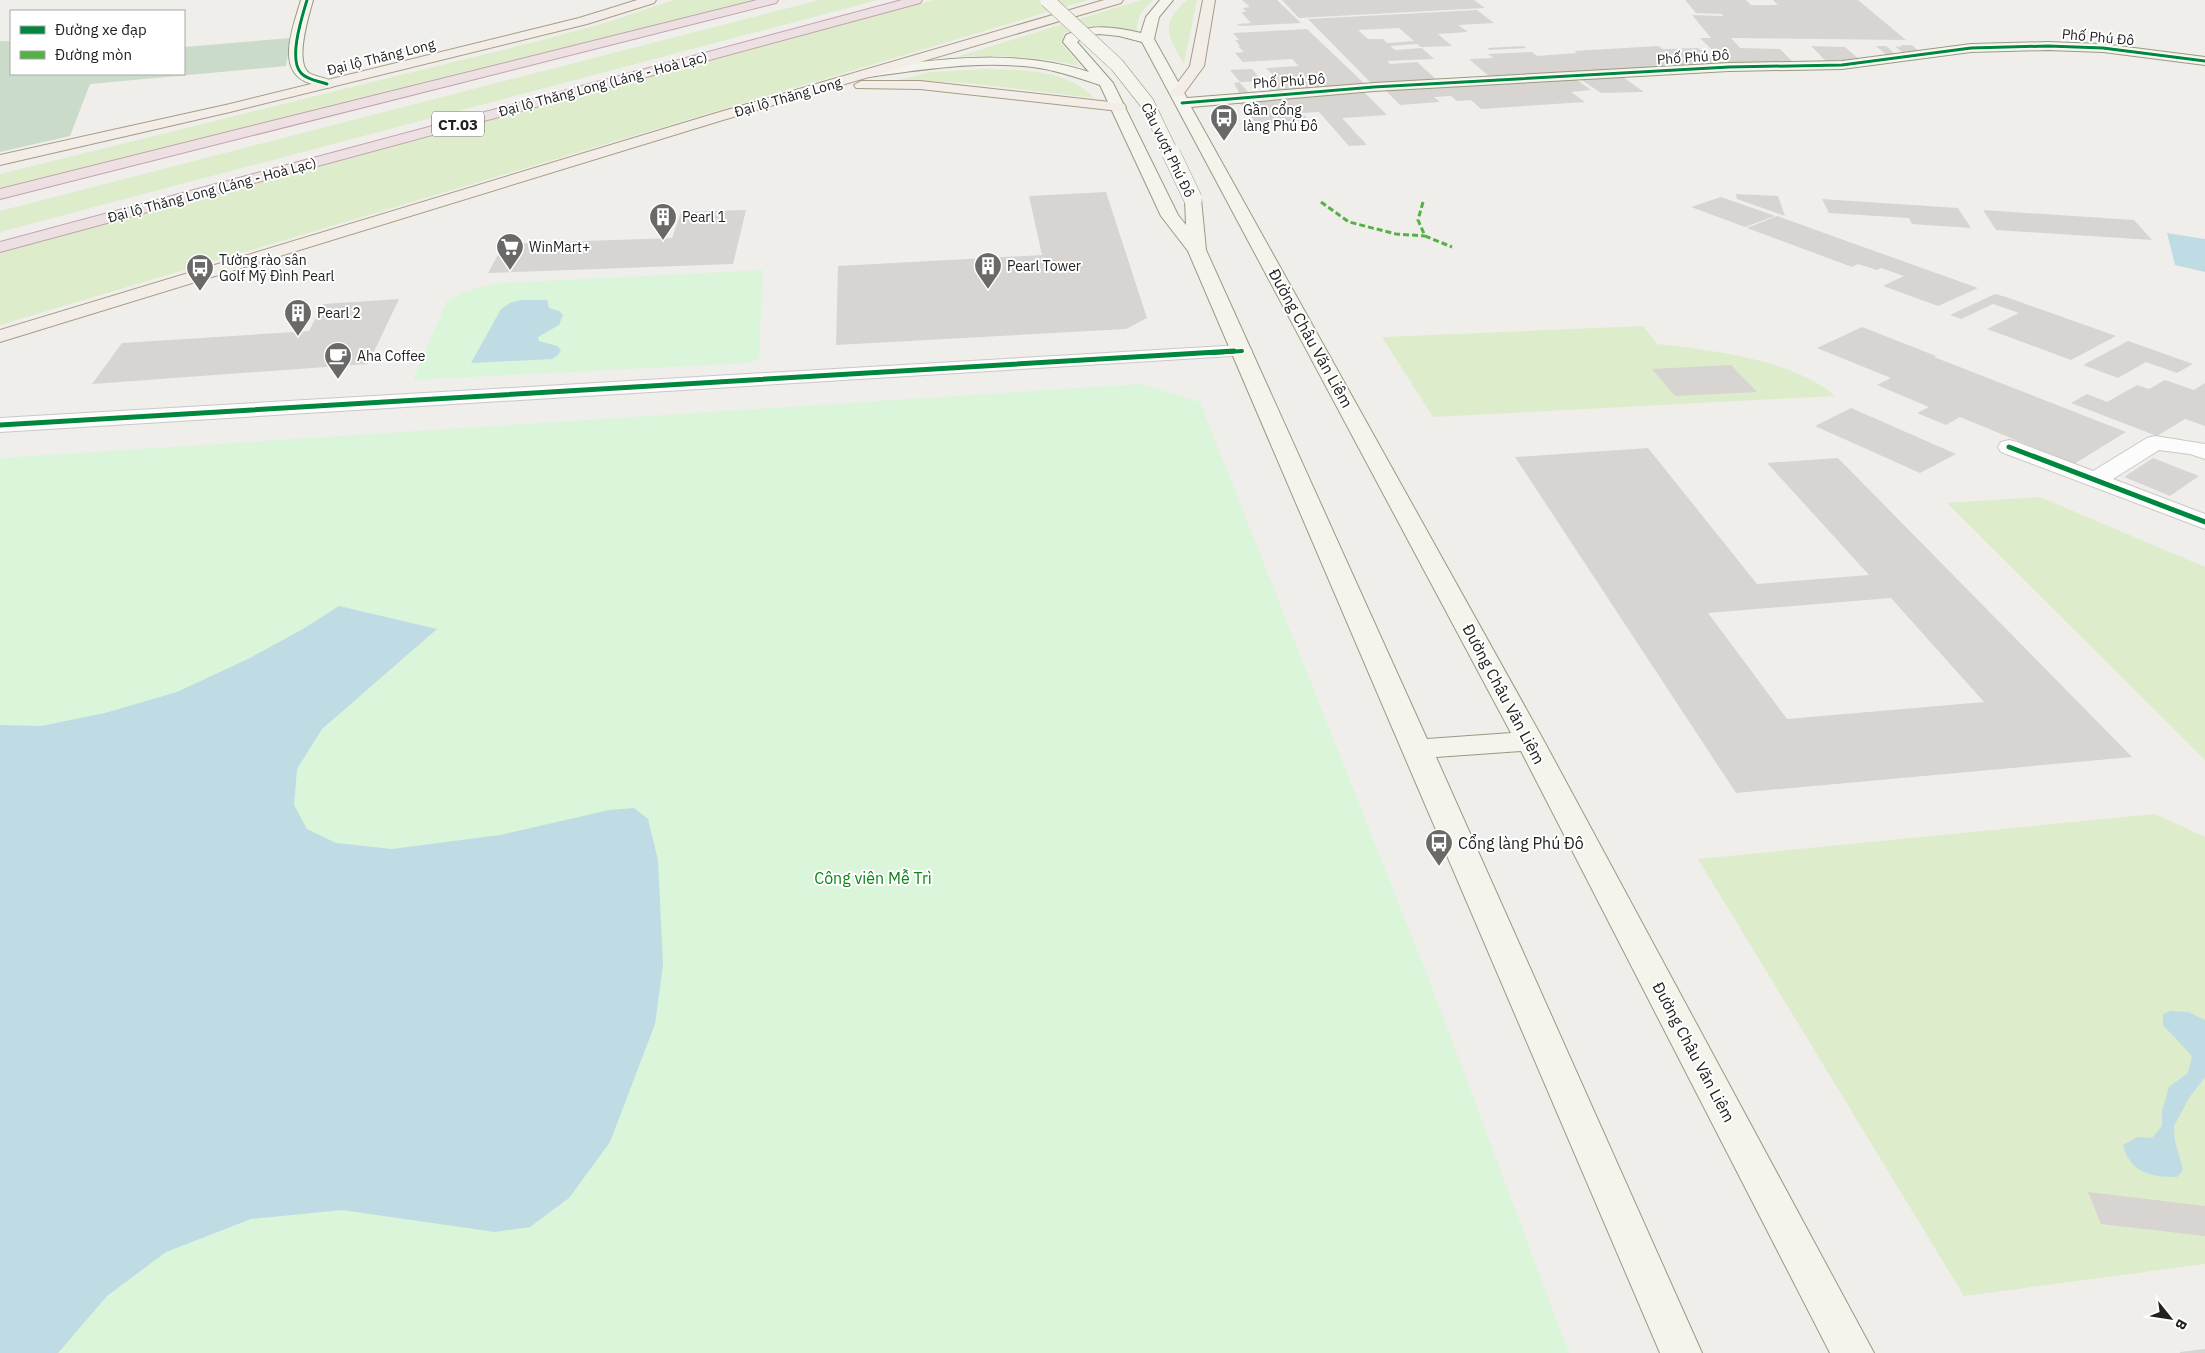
<svg xmlns="http://www.w3.org/2000/svg" width="2205" height="1353" font-family="'IBM Plex Sans',sans-serif">
  <style>
    .grass { fill: #ddeccb }
    .cemetery { fill: #cadbca }
    .park { fill: #daf5da }
    .water { fill: #bfdbe3 }
    .building { fill: #d7d4d2; fill-rule: evenodd }
    .lines { fill: none; stroke-linecap: round; stroke-linejoin: round }
    .street-casing { stroke: #c9c8c7; stroke-width: 2 }
    .secondary-casing { stroke: #999a82; stroke-width: 2 }
    .primary-casing { stroke: #a79c86; stroke-width: 2 }
    .highway-casing { stroke: #c5a2ac; stroke-width: 2 }
    .street { fill: #fdfcfc; fill-rule: evenodd }
    .secondary { fill: #f4f4ed; fill-rule: evenodd }
    .primary { fill: #f3ede7; fill-rule: evenodd }
    .highway { fill: #ece0e2; fill-rule: evenodd }
    .secondary-bridge-far1-casing { stroke: #999a82; stroke-width: 15; stroke-linecap: butt }
    .secondary-bridge-casing { stroke: #999a82; stroke-width: 19; stroke-linecap: butt }
    .secondary-bridge-far1 { stroke: #f4f4ed; stroke-width: 14 }
    .secondary-bridge { stroke: #f4f4ed; stroke-width: 18 }
    .quiet { stroke: #55b145; stroke-width: 3; stroke-dasharray: 6 3; stroke-linecap: butt }
    .cycleway-far2-casing { stroke: #fff; stroke-width: 5 }
    .cycleway-far1-casing { stroke: #fff; stroke-width: 5.5 }
    .cycleway-casing { stroke: #fff; stroke-width: 8 }
    .cycleway-far2 { stroke: #00873e; stroke-width: 3 }
    .cycleway-far1 { stroke: #00873e; stroke-width: 4 }
    .cycleway { stroke: #00873e; stroke-width: 5 }
    .labels { text-anchor: middle; dominant-baseline: central; stroke-width: 4; stroke-linejoin: round; paint-order: stroke }
    .far-street-label { font-size: 14px; fill: #222; stroke: #fff }
    .far-poi-label { font-size: 14px; fill: #222; stroke: #fff; text-anchor: start }
    .shield { fill: #fff; stroke: #646464; stroke-width: 1 }
    .shield-label { font-size: 15px; font-weight: bold; fill: #222 }
    .street-label { font-size: 16px; fill: #222; stroke: #fff }
    .poi-label { font-size: 16px; fill: #222; stroke: #fff; text-anchor: start }
    .park-label { font-size: 16px; fill: #0c8416; stroke: #fff }
  </style>
  <rect width="100%" height="100%" fill="#f0eeeb"/>
  <path class="grass" d="M674 0H761L0 189V174L546 39 605 23Z
    M819 0H878L0 232V211Z
    M934 0H1088L0 325V251Z
    M1141 0H1154C1143 8 1136 18 1137 32 1114 27 1087 21 1065 33L1061 43 1080 66C1039 57 998 54 956 57Z
    M1187 0H1197L1184 64C1168 37 1159 23 1187 0Z
    M986 69C1021 70 1068 69 1094 98L967 83 899 80 930 72Z
    M1643 326 1657 344C1715 351 1789 358 1835 396L1433 417 1382 337Z
    M2040 497 2205 567V760L1947 503Z
    M2155 814 2205 837V1264L1964 1296 1698 859Z"/>
  <path class="cemetery" d="M291 38 286 66 90 84 70 136 0 152V41H11V74H184V47Z"/>
  <path class="park" d="M763 270 759 358 750 363 413 380 447 301C464 291 481 286 501 283Z
    M1141 384 1200 402 1440 1008 1569 1353H0V458Z"/>
  <path class="water" d="M2167 233 2205 239V272L2175 265Z
    M520 300H547L549 308 559 311 563 315 559 325 538 337 539 341 557 346 561 350 558 355 552 359 471 363 501 309 510 303Z
    M339 606 437 629 322 729 297 769 294 805 307 829 336 843 392 849 500 835 609 810 634 808 648 819 658 860 663 965 655 1024 610 1142 569 1198 530 1227 495 1232 342 1210 251 1219 166 1252 107 1296 58 1353H0V725L41 726 105 713 177 692 250 658 303 629Z
    M2171 1011 2188 1012 2205 1020V1077L2189 1098 2174 1126 2175 1141 2183 1170 2177 1177C2151 1177 2130 1173 2123 1145L2138 1137 2152 1138 2162 1126V1111L2169 1087 2188 1073 2192 1056 2163 1025V1014Z"/>
  <path class="building" d="M1242 0H1277L1301 23 1240 26 1237 24 1251 23 1241 12H1246L1243 8 1250 7Z
    M1282 0H1474L1485 8 1299 18Z
    M1685 0H1746L1751 5H1778L1773 0H1858L1906 40 1731 38 1740 48 1780 49 1794 63 1724 62 1700 38H1711L1692 15 1723 16 1722 14 1696 13Z
    M1477 10 1494 23 1458 25 1468 32 1438 34 1452 46 1421 47 1417 44 1390 46 1395 50 1422 48 1434 59 1387 61 1390 64 1417 62 1438 81 1373 85 1308 19ZM1399 28 1414 41 1387 43 1383 39H1368L1358 30Z
    M1307 29 1368 87 1273 93 1262 81 1240 82 1230 70 1252 69 1262 81 1278 80 1266 68 1299 66 1292 59 1243 62 1235 53 1244 52 1238 46H1240L1235 40H1239L1233 33Z
    M1900 45H1912L1923 55 1904 54 1895 46 1902 47Z
    M1523 46 1527 48 1490 50 1487 48Z
    M1658 46 1663 49 1698 48 1725 64 1491 78 1469 59 1493 58 1488 54 1532 52 1537 56 1577 53 1574 51Z
    M1811 46 1845 47 1859 59H1845L1849 63 1829 64Z
    M1876 46H1886L1899 57H1889Z
    M1620 75 1644 92 1601 93 1577 77Z
    M1574 78 1591 90 1571 92 1585 102 1481 109 1471 100 1457 101 1451 96 1434 97 1440 102 1400 105 1384 89Z
    M1239 82 1250 94 1240 95 1234 83Z
    M1363 91 1387 115 1342 118 1367 145 1349 146 1319 112 1302 113 1309 120 1256 123 1236 99Z
    M1106 192 1147 318 1126 329 836 345 838 266 1042 255 1029 196Z
    M1736 194 1778 196 1785 216 1737 199Z
    M1721 197 1761 211 1775 216 1745 227 1691 207Z
    M1822 199 1958 208 1971 228 1912 224 1909 218 1829 213Z
    M746 210 733 264 488 273 504 244 672 238 681 212Z
    M1983 210 2134 220 2152 240 1996 230Z
    M1777 216 1838 238 1978 288 1938 306 1883 286 1904 276 1881 268 1877 270 1858 264 1852 267 1747 228Z
    M1995 294 2006 297 2116 336 2071 360 1987 329 2019 313 1993 304 1961 319 1950 315Z
    M399 299 368 364 92 384 122 343 309 331 323 304Z
    M1862 327 1936 356 1934 357 2126 432 2074 464 1960 417 1946 425 1917 413 1929 407 1877 385 1891 378 1817 348Z
    M2128 341 2162 353 2193 364 2177 373 2146 362 2118 378 2083 365Z
    M1731 365 1757 392 1675 396 1652 369Z
    M2165 380 2194 390 2205 383V426L2185 419 2157 436 2071 403 2087 394 2107 402 2137 385 2149 389Z
    M1851 408 1956 454 1920 473 1815 426Z
    M1648 448 1757 584 1869 575 1767 463 1838 458 2132 757 1736 793 1515 457ZM1891 598 1984 702 1787 719 1708 613Z
    M2153 458 2199 476 2170 496 2124 477Z
    M2088 1192 2205 1206V1236L2101 1224Z
    M2205 1349V1353H2180V1352Z"/>
  <g class="lines">
    <defs>
      <path id="street" d="M1242 345 1249 347 1252 351 1249 355 0 432V418Z
        M2155 436 2205 444V459L2190 454 2159 450 2113 479 2205 514V529L2001 452 1998 447 2001 442 2009 440 2017 442 2093 471 2147 438Z"/>
      <path id="secondary" d="M301 0H313C309 15 294 62 309 73 317 78 329 77 334 84L332 87C324 89 317 85 309 83 274 71 294 25 301 0Z
        M1160 0H1173L1159 17 1154 39 1187 98 1374 83 1729 63 1842 61 1971 44 2048 42 2103 44 2205 57V65L2103 52 2048 50 1971 52 1842 69 1729 71 1374 91 1191 107 1544 741 1874 1353H1830L1521 751 1436 757 1702 1353H1660L1188 251 1161 216 1100 85C1082 79 1064 73 1045 69 987 59 927 69 869 77L862 73C868 66 886 67 895 65 960 57 1026 51 1089 72L1063 42 1066 35C1091 23 1115 27 1141 33L1146 17ZM1099 34 1119 36 1142 42 1511 733 1427 739 1206 250 1201 199 1199 195H1187L1185 199 1186 225 1178 215 1113 83 1077 42 1084 36Z"/>
      <path id="primary" d="M637 0H656L654 3 587 24 230 112 0 165V155L230 104 579 18Z
        M1104 0H1123L1121 3 723 120 0 342V330L713 114Z
        M1203 0H1215L1204 66 1182 96H1172L1170 93 1190 66Z
        M861 81H920L1119 103 1124 104 1126 107 1124 110 1119 111 920 89 856 88 854 85Z"/>
      <path id="highway" d="M757 0H778L776 3 0 199V189Z
        M902 0H922L920 3 0 252V242Z"/>
    </defs>
    <use href="#street" class="street-casing"/>
    <use href="#secondary" class="secondary-casing"/>
    <use href="#primary" class="primary-casing"/>
    <use href="#highway" class="highway-casing"/>
    <use href="#street" class="street"/>
    <use href="#secondary" class="secondary"/>
    <use href="#primary" class="primary"/>
    <use href="#highway" class="highway"/>
    <defs>
      <path id="secondary-bridge-far1" d="M1047 0 1117 65 1147 103 1172 155"/>
      <path id="secondary-bridge" d="M1171 153 1193 199"/>
    </defs>
    <use href="#secondary-bridge-far1" class="secondary-bridge-far1-casing"/>
    <use href="#secondary-bridge" class="secondary-bridge-casing"/>
    <use href="#secondary-bridge-far1" class="secondary-bridge-far1"/>
    <use href="#secondary-bridge" class="secondary-bridge"/>
    <path class="quiet" d="M1321 202 1349 222 1396 234 1425 236
      M1423 202 1418 220 1425 236 1452 247"/>
    <defs>
      <path id="cycleway-far2" d="M307 0C302 17 288 59 301 73 307 80 319 81 327 84
        M1182 103 1374 87 1729 67 1842 65 1971 48 2048 46 2103 48 2205 61"/>
      <path id="cycleway-far1" d="M1213 353 1242 351"/>
      <path id="cycleway" d="M0 425 1234 351
        M2009 447 2205 522"/>
    </defs>
    <use href="#cycleway-far2" class="cycleway-far2-casing"/>
    <use href="#cycleway-far1" class="cycleway-far1-casing"/>
    <use href="#cycleway" class="cycleway-casing"/>
    <use href="#cycleway-far2" class="cycleway-far2"/>
    <use href="#cycleway-far1" class="cycleway-far1"/>
    <use href="#cycleway" class="cycleway"/>
  </g>
  <defs>
    <symbol id="bus-pin" viewBox="-11 -11 22 30"><path d="M0 17L-7.5 6A9.5 9.5 0 1 1 7.5 6Z" fill="#6a6968" stroke="#fff"/><path d="M-5-6H5V4H4V6H2V4H-2V6H-4V4H-5ZM-3.5-4V0h7V-4ZM-3.5 1.2v1.5H-2V1.2ZM2 1.2v1.5H3.5V1.2Z" fill="#fff"/></symbol>
    <symbol id="building-pin" viewBox="-11 -11 22 30"><path d="M0 17L-7.5 6A9.5 9.5 0 1 1 7.5 6Z" fill="#6a6968" stroke="#fff"/><path d="M-4-6H4V6H1V3H-1V6H-4ZM-2.5-4.3h1.7v1.8h-1.7ZM.8-4.3h1.7v1.8H.8ZM-2.5-1h1.7V.8h-1.7ZM.8-1h1.7V.8H.8Z" fill="#fff"/></symbol>
    <symbol id="supermarket-pin" viewBox="-11 -11 22 30"><path d="M0 17L-7.5 6A9.5 9.5 0 1 1 7.5 6Z" fill="#6a6968" stroke="#fff"/><path d="M-6-5.5h2.5l.6 2H6L4.5 2H-2.5L-4.4-4H-6ZM-1.5 3.2a1.3 1.3 0 1 0 .1 0ZM3 3.2a1.3 1.3 0 1 0 .1 0Z" fill="#fff"/></symbol>
    <symbol id="cafe-pin" viewBox="-11 -11 22 30"><path d="M0 17L-7.5 6A9.5 9.5 0 1 1 7.5 6Z" fill="#6a6968" stroke="#fff"/><path d="M-5.5-4.5H6V0H3Q3 3.5 0 3.5H-2.5Q-5.5 3.5-5.5 0ZM3-3.2v2h1.7v-2ZM-6 4.5H4V6H-6Z" fill="#fff"/></symbol>
  </defs>
  <g fill-rule="evenodd">
    <use href="#bus-pin" x="1208" y="102" width="32" height="43"/>
    <use href="#building-pin" x="647" y="201" width="32" height="43"/>
    <use href="#supermarket-pin" x="494" y="231" width="32" height="43"/>
    <use href="#building-pin" x="972" y="250" width="32" height="43"/>
    <use href="#bus-pin" x="184" y="252" width="32" height="43"/>
    <use href="#building-pin" x="282" y="297" width="32" height="43"/>
    <use href="#cafe-pin" x="322" y="340" width="32" height="43"/>
    <use href="#bus-pin" x="1423" y="827" width="32" height="43"/>
  </g>
  <g class="labels">
    <g class="far-street-label">
      <text transform="translate(2098 37) rotate(5)">Phố Phú Đô</text>
      <text transform="translate(381 57) rotate(-14)">Đại lộ Thăng Long</text>
      <text transform="translate(1693 57) rotate(-4)">Phố Phú Đô</text>
      <text transform="translate(1289 81) rotate(-4)">Phố Phú Đô</text>
      <text transform="translate(603 84) rotate(-15)">Đại lộ Thăng Long (Láng - Hoà Lạc)</text>
      <text transform="translate(788 97) rotate(-16)">Đại lộ Thăng Long</text>
      <text transform="translate(1168 150) rotate(64)">Cầu vượt Phú Đô</text>
      <text transform="translate(212 190) rotate(-15)">Đại lộ Thăng Long (Láng - Hoà Lạc)</text>
    </g>
    <g class="far-poi-label">
      <text x="1243" y="110">Gần cổng<tspan x="1243" dy="16">làng Phú Đô</tspan></text>
      <text x="682" y="217">Pearl 1</text>
      <text x="529" y="247">WinMart+</text>
      <text x="219" y="260">Tường rào sân<tspan x="219" dy="16">Golf Mỹ Đình Pearl</tspan></text>
      <text x="1007" y="266">Pearl Tower</text>
      <text x="317" y="313">Pearl 2</text>
      <text x="357" y="356">Aha Coffee</text>
    </g>
    <rect class="shield" x="432" y="111.5" width="52" height="25" rx="4"/>
    <g class="shield-label">
      <text x="458" y="124">CT.03</text>
    </g>
    <g class="street-label">
      <text transform="translate(1311 338) rotate(61)">Đường Châu Văn Liêm</text>
      <text transform="translate(1504 694) rotate(62)">Đường Châu Văn Liêm</text>
      <text transform="translate(1694 1052) rotate(62)">Đường Châu Văn Liêm</text>
    </g>
    <g class="poi-label">
      <text x="1458" y="843">Cổng làng Phú Đô</text>
    </g>
    <g class="park-label">
      <text x="873" y="878">Công viên Mễ Trì</text>
    </g>
  </g>
  <rect x="10" y="10" width="175" height="65" fill="#ffffff" stroke="#a7a7a7"/>
  <rect x="20" y="26" width="25" height="8" fill="#00873e" stroke="#a7a7a7"/>
  <text x="55" y="35" font-size="15" fill="#222222">Đường xe đạp</text>
  <rect x="20" y="51" width="25" height="8" fill="#55b145" stroke="#a7a7a7"/>
  <text x="55" y="60" font-size="15" fill="#222222">Đường mòn</text>
  <g transform="translate(2170 1318) rotate(120)" stroke="#ffffff" stroke-width="4" paint-order="stroke">
  <path d="M0-4L9 19L0 12L-9 19Z" fill="#222222"/>
  <text y="-8" font-size="14" font-weight="bold" text-anchor="middle" fill="#222222">B</text>
  </g>
</svg>
